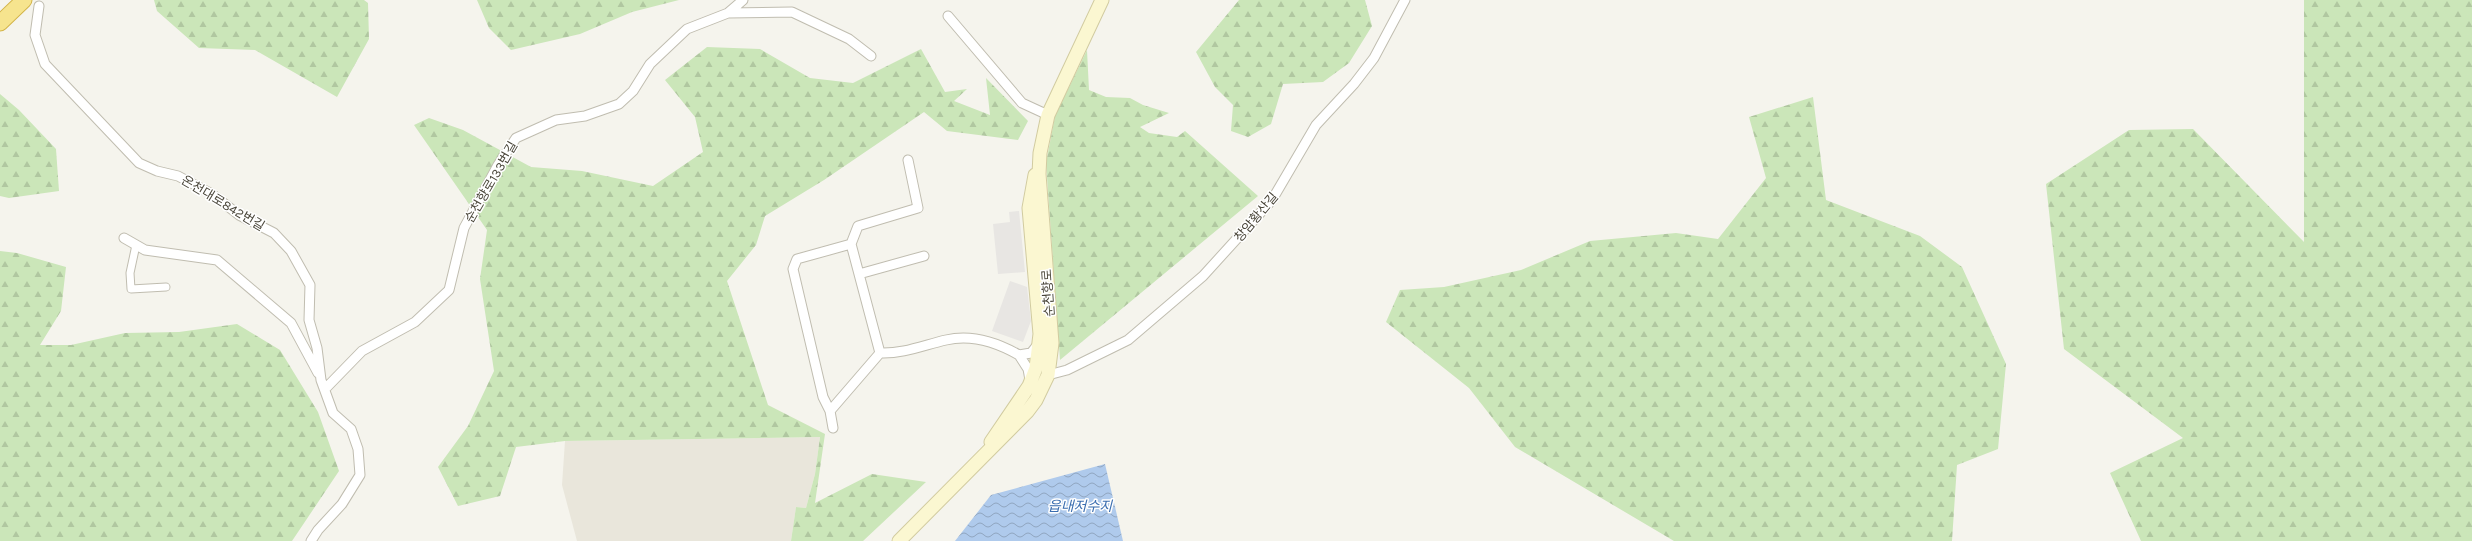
<svg xmlns="http://www.w3.org/2000/svg" width="2472" height="541" font-family="Karla,'Noto Sans KR',sans-serif">
  <style>
    .residential { fill: #e9e6db }
    .forest { fill: url(#forest-firs) }
    .parking { fill: #e8e6e3 }
    .water { fill: url(#water-waves) }
    .lines { fill: none; stroke-linecap: round; stroke-linejoin: round }
    .pedestrian-casing { stroke: #c0bdb0; stroke-width: 9 }
    .minor-casing { stroke: #c0bdb0; stroke-width: 11 }
    .secondary-casing { stroke: #d1cba0; stroke-width: 15 }
    .trunk-casing { stroke: #d3b449; stroke-width: 17 }
    .pedestrian { stroke: #fff; stroke-width: 7 }
    .minor { stroke: #fff; stroke-width: 9 }
    .secondary { stroke: #fbf7d1; stroke-width: 13 }
    .trunk { stroke: #f6e48e; stroke-width: 15 }
    .labels { text-anchor: middle; dominant-baseline: central; stroke-width: 3; stroke-linejoin: round; paint-order: stroke }
    .street-label { font-size: 13px; fill: #4a463a; stroke: #fff }
    .water-label { font-size: 14px; font-style: italic; fill: #3a6daf; stroke: #fff }
  </style>
  <defs>
    <pattern id="forest-firs" width="22" height="20" patternUnits="userSpaceOnUse"><rect width="22" height="20" fill="#cbe6b9"/><path d="M5 1l3.5 6h-7zM16 11l3.5 6h-7z" fill="#b0c7a0"/></pattern>
    <pattern id="water-waves" width="16" height="10" patternUnits="userSpaceOnUse"><rect width="16" height="10" fill="#afcaec"/><path d="M0 5q4-4 8 0t8 0" fill="none" stroke="#90a6c0"/></pattern>
  </defs>
  <rect width="100%" height="100%" fill="#f5f4ed"/>
  <path class="residential" d="M820 437 815 474 806 508 796 507 791 541H577L562 485 565 441Z"/>
  <path class="forest" d="M154 0H364L368 3 369 39 337 97 255 50 199 48 157 11Z
    M477 0H679L632 12 580 34 511 50 489 28Z
    M1239 0H1365L1372 26 1349 63 1323 82 1283 84 1271 124 1248 137 1231 131 1233 105 1215 87 1196 52Z
    M2304 0H2472V541H2141L2110 473 2183 438 2064 349 2046 184 2129 130 2193 129 2304 242Z
    M707 47 760 49 810 78 853 83 921 49 945 92 967 89 954 101 990 115 986 78 1028 121 1018 140 947 131 924 112 824 180 765 216 756 245 727 281 768 405 825 434 815 503 872 474 926 482 863 541H791L796 507 806 508 815 474 820 437 565 441 516 447 500 496 458 506 438 467 468 426 494 371 480 279 487 230 414 125 429 118 463 130 531 167 582 171 653 186 703 152 695 117 665 80Z
    M1087 50 1089 90 1106 97 1130 98 1143 105 1169 113 1140 127 1149 133 1177 137 1185 131 1258 196 1060 360 1046 163 1055 116Z
    M0 94 19 110 56 149 59 191 9 198 0 196Z
    M1813 97 1826 200 1920 236 1962 267 2006 364 1998 449 1957 465 1952 541H1674L1515 447 1469 388 1386 322 1400 290 1444 287 1521 270 1590 241 1676 233 1718 239 1766 178 1749 117Z
    M0 251 17 253 66 267 61 311 40 345H71L125 333 179 332 237 324 280 350 318 412 339 471 292 541H0Z"/>
  <path class="parking" d="M1019 211 1025 272 998 274 993 224 1010 222 1009 212Z
    M1010 281 1027 287 1031 321 1023 342 992 331Z"/>
  <path class="water" d="M1105 464 1123 541H955L991 495Z"/>
  <g class="lines">
    <defs>
      <path id="pedestrian" d="M136 245 130 273 131 289 166 287"/>
      <path id="minor" d="M39 6 35 35 45 64 139 163 157 171 178 176 212 194 239 215 274 233 291 251 310 285 309 320 317 348 321 380 333 413 351 429 358 449 360 475 342 504 318 530 311 541
        M728 13 792 12 849 39 871 56
        M948 16 1022 103 1048 115
        M124 238 145 250 217 260 291 323 318 373
        M851 244 858 226 918 208 908 160
        M859 274 924 256
        M1048 375 1067 370 1128 340 1203 276 1272 200 1316 125 1354 84 1374 58 1405 0
        M1030 380 1028 369 1019 355 1031 353 1039 343
        M325 389 362 351 415 322 449 290 464 228 498 165 516 138 556 120 585 116 619 104 633 91 650 64 687 29 728 13 743 0
        M830 411 823 397 793 269 797 259 851 244 880 353
        M833 428 830 411 880 353C903 354 924 345 946 340 971 334 998 343 1019 355"/>
      <path id="secondary" d="M991 442 1029 386 1036 368 1040 334 1029 208 1035 175
        M899 541 1027 412 1036 400 1048 375 1052 343 1039 174 1040 153 1048 115 1102 0"/>
      <path id="trunk" d="M0 23 24 0"/>
    </defs>
    <use href="#pedestrian" class="pedestrian-casing"/>
    <use href="#minor" class="minor-casing"/>
    <use href="#secondary" class="secondary-casing"/>
    <use href="#trunk" class="trunk-casing"/>
    <use href="#pedestrian" class="pedestrian"/>
    <use href="#minor" class="minor"/>
    <use href="#secondary" class="secondary"/>
    <use href="#trunk" class="trunk"/>
  </g>
  <g class="labels">
    <g class="street-label">
      <text transform="translate(491 182) rotate(-60)">순천향로133번길</text>
      <text transform="translate(223 203) rotate(31)">온천대로842번길</text>
      <text transform="translate(1256 217) rotate(-50)">창암황산길</text>
      <text transform="translate(1048 293) rotate(-94)">순천향로</text>
    </g>
    <g class="water-label">
      <text x="1080" y="506">읍내저수지</text>
    </g>
  </g>
</svg>
